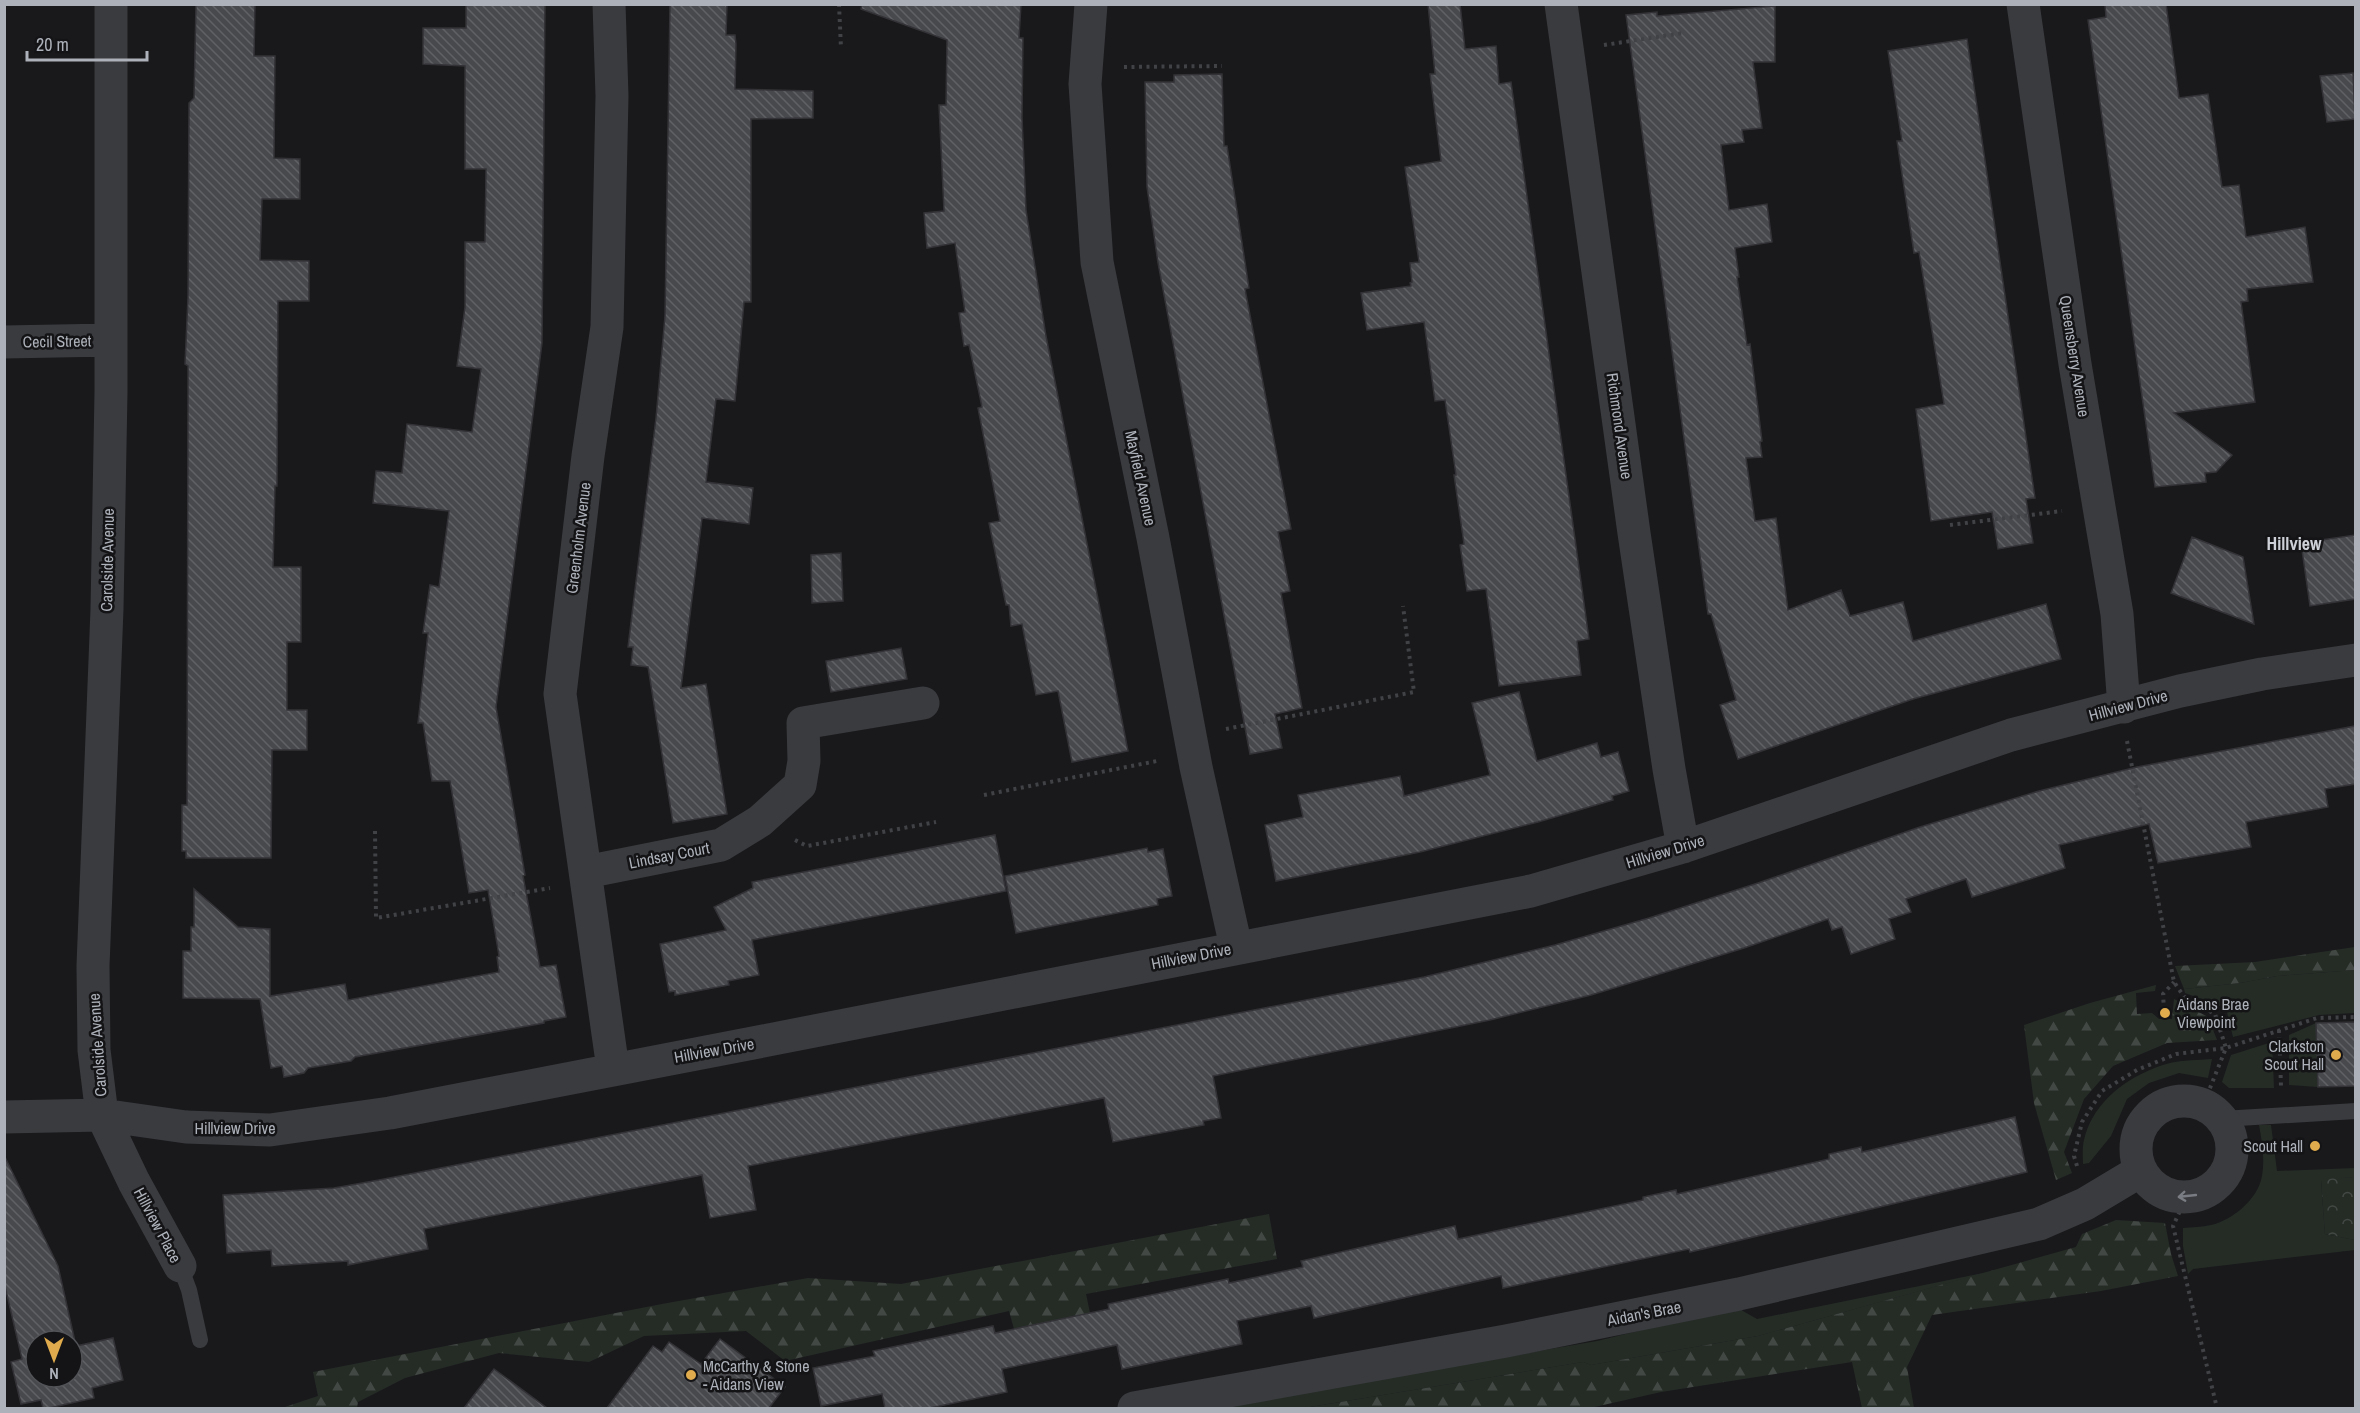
<svg xmlns="http://www.w3.org/2000/svg" width="2360" height="1413" font-family="'Archivo Narrow',sans-serif">
  <style>
    .green { fill: #252c26 }
    .forest { fill: url(#forest-firs) }
    .park { fill: url(#park-crowns) }
    .building { fill: url(#building-back-hatch); stroke: #333337; stroke-width: 1.5; fill-rule: evenodd }
    .lines { fill: none; stroke-linecap: round; stroke-linejoin: round }
    .path { stroke: #404246; stroke-width: 4; stroke-dasharray: 3 4.5; stroke-linecap: butt }
    .service { stroke: #3a3b3f; stroke-width: 16 }
    .minor { stroke: #3a3b3f; stroke-width: 33 }
    .oneway { stroke: #797c82 }
    .poi-dot { fill: #e0ab4c; stroke: #141416; stroke-width: 2 }
    .labels { text-anchor: middle; dominant-baseline: central; stroke-width: 5; stroke-linejoin: round; paint-order: stroke }
    .street-label { font-size: 16px; fill: #adb1b9; stroke: #141416 }
    .poi-label { font-size: 16px; fill: #adb1b9; stroke: #141416; text-anchor: start }
    .neighbourhood-label { font-size: 18px; font-weight: bold; fill: #cdd0d6; stroke: #141416 }
  </style>
  <defs>
    <pattern id="forest-firs" width="22" height="20" patternUnits="userSpaceOnUse" patternTransform="scale(1.5)"><rect width="22" height="20" fill="#252c26"/><path d="M5 1l3.5 6h-7zM16 11l3.5 6h-7z" fill="#424843"/></pattern>
    <pattern id="park-crowns" width="20" height="18" patternUnits="userSpaceOnUse" patternTransform="scale(1.5)"><rect width="20" height="18" fill="#252c26"/><path d="M2 6a3 3 0 1 1 6 0M12 15a3 3 0 1 1 6 0" fill="none" stroke="#424843"/></pattern>
    <pattern id="building-back-hatch" width="6" height="6" patternUnits="userSpaceOnUse" patternTransform="scale(1.5)"><rect width="6" height="6" fill="#48494d"/><path d="M-1 5l2 2M0 0l6 6M5-1l2 2" fill="none" stroke="#606165"/></pattern>
  </defs>
  <rect width="100%" height="100%" fill="#19191b"/>
  <path class="green" d="M2355 970V1013L2319 1015 2233 1037 2226 1008 2185 993 2184 989 2240 983 2277 976Z
    M2316 1023 2318 1087 2289 1085V1035Z
    M2272 1042 2274 1088H2229L2222 1082 2231 1055Z
    M2212 1059 2208 1078 2179 1073 2149 1083 2127 1099 2111 1136 2089 1163 2083 1164C2083 1157 2082 1148 2084 1140 2093 1100 2132 1073 2170 1063 2183 1060 2199 1060 2212 1059Z
    M2259 1125H2271L2277 1171 2355 1168V1177L2321 1180 2325 1234 2355 1240V1250L2193 1269 2188 1274 2183 1246V1228C2192 1227 2202 1227 2211 1225 2233 1220 2258 1199 2262 1176 2265 1159 2262 1141 2259 1125Z
    M1988 1272 1758 1336 1591 1365 1583 1362 1304 1408H1208L1597 1341 1736 1307 1757 1319Z"/>
  <path class="forest" d="M2355 947V970L2277 976 2240 983 2184 989 2175 966 2255 962Z
    M2156 985 2155 991 2136 993 2137 1014 2152 1013 2159 1019H2172L2174 999 2208 1017 2217 1040 2167 1043 2113 1066 2084 1099 2064 1152 2072 1173 2056 1180 2034 1103 2024 1025 2090 1003Z
    M1269 1214 1277 1259 1086 1294 1090 1313 1014 1329 1009 1311 785 1361 746 1331 644 1336 589 1362 499 1353 405 1378 358 1402 357 1408H282L318 1396 313 1372 662 1304 808 1278 901 1284Z
    M2116 1220 2165 1223 2171 1254 2178 1276 2101 1291 1932 1315 1907 1367 1914 1408H1862L1852 1362 1661 1392 1590 1408H1304L1583 1362 1591 1365 1758 1336 2076 1247 2082 1234Z"/>
  <path class="park" d="M2355 1177V1240L2325 1234 2321 1179Z"/>
  <path class="building" d="M196 4H255L254 56H275L274 158 300 159V199H262L260 260 309 261V301H278L277 486H275L273 567H301V642H287V710H307V750H272L271 858H186V851H182V805H187L188 393V366L185 364 188 297 189 103 194 98Z
    M466 4H545L542 343 496 707 525 875 523 876 540 967 556 965 566 1017 544 1021V1023L355 1057 351 1061 308 1068 304 1073 284 1077 282 1066 271 1068 260 999 183 998V951H191V927H194V889L238 927 270 929V996L345 984 348 1000 499 972 497 957 499 956 488 890 469 893 450 781H432L423 723H418L428 633H423L430 585 439 587 449 511 373 503 376 471 402 473 407 424 472 432 481 369 457 366 465 307V242H485L486 169H465V66L423 64V28H466Z
    M670 4H727L726 35H735L736 44 735 89 813 91V118L751 119V302H744L735 401 716 399 706 482 753 488 749 524 702 518 681 688 706 684 727 814 673 823 648 667 631 665 633 647H628L656 418 665 316Z
    M862 4H1021L1019 38H1023L1022 117 1026 210 1046 336 1128 751 1072 762 1058 691 1036 695 1022 624 1011 626 1009 605H1006L989 523 1000 521 978 408 982 407 969 345 964 346 959 313 965 312 955 243 927 248 924 213 944 211 939 105H946L947 40 861 9Z
    M1428 4H1460L1465 49 1496 46 1499 84 1511 82 1589 639 1577 641 1581 675 1499 686 1486 589 1467 591 1460 545 1464 544 1454 475H1456L1445 400 1435 401 1424 322 1367 330 1361 293 1411 286 1410 283 1412 282 1410 263 1419 262 1405 167 1441 161 1430 74H1435Z
    M2166 4 2179 98 2208 94 2222 187 2239 185 2246 237 2305 227 2313 282 2247 289 2248 301 2241 302 2255 402 2174 413 2232 455 2216 472 2205 473 2206 482 2155 487 2088 20 2106 17 2105 5Z
    M1775 6V62H1753L1762 128 1742 130 1744 142 1721 145 1729 210 1767 204 1772 242 1735 248 1739 277H1737L1747 345 1750 344 1762 441 1760 442 1762 457 1746 458 1755 521 1776 518 1788 610 1841 590 1850 616 1903 602 1913 641 2046 604 2061 659 1913 699 1738 759 1720 705 1736 700 1711 614H1708L1626 15 1657 12V16Z
    M1967 39 2035 498 2026 499 2033 543 1998 549 1992 512 1931 521 1916 409 1944 404 1919 252 1914 253 1897 141H1902L1888 51Z
    M2353 73 2355 119 2327 122 2320 76Z
    M1222 74 1224 146H1227L1249 288 1245 289 1291 529 1278 532 1290 591 1281 593 1302 708 1275 714 1282 748 1250 754 1158 263 1147 187 1145 82H1174V75Z
    M2355 535V599L2310 606 2301 543Z
    M2192 537 2243 557 2254 624 2171 593Z
    M841 553 843 601 812 603 811 555Z
    M901 648 907 679 831 692 826 661Z
    M1519 692 1537 761 1597 743 1601 757 1618 752 1629 791 1612 796 1613 800 1538 822 1420 852 1276 881 1265 825 1303 817 1298 795 1400 776 1404 796 1490 775 1472 703Z
    M2355 726V784L2325 789 2328 807 2246 822 2251 847 2158 863 2149 824 2059 845 2065 868 1972 897 1966 879 1906 899 1911 912 1889 919 1895 939 1851 954 1842 927 1832 930 1828 919 1744 948 1591 995 1490 1020 1213 1076 1221 1118 1203 1121 1204 1125 1113 1142 1104 1098 748 1166 756 1210 710 1218 702 1175 424 1229 428 1249 348 1265V1261L272 1266 271 1250 227 1253 223 1195 334 1188 379 1180 1424 977 1555 945 1649 918 1758 883 1920 827 2039 791 2137 767Z
    M995 835 1006 891 752 940 759 975 728 981 729 985 675 995V991L669 992 660 944 726 930 714 907 753 888 752 882Z
    M1147 848 1148 852 1163 849 1172 896 1157 899 1158 905 1016 933 1005 876Z
    M2355 1022V1086L2318 1087 2316 1023Z
    M2015 1117 2027 1172 1690 1252 1689 1249 1503 1288 1501 1276 1314 1318 1311 1306 1237 1321 1242 1344 1122 1369 1117 1345 1002 1369 1007 1392 930 1408H885L882 1394 821 1406 813 1368 875 1356 873 1351 993 1326 995 1333 1109 1309 1108 1304 1228 1279 1229 1283 1303 1267 1301 1261 1455 1226 1458 1239 1491 1232 1643 1200V1197L1676 1190 1677 1194 1829 1159V1154L1861 1147 1862 1152Z
    M4 1155 58 1266 76 1346 113 1338 123 1380 92 1388 94 1398 49 1408H43L41 1400 21 1404 11 1362 22 1359 4 1282ZM36 1341H72V1377H36Z
    M720 1339 785 1387 769 1408H607L653 1346 662 1352 669 1342 701 1364Z
    M494 1369 547 1408H464Z"/>
  <g class="lines">
    <path class="path" d="M839 4 841 48
      M1604 45 1683 33
      M1124 67 1222 66
      M1950 525 2062 511
      M1226 729 1414 692 1403 606
      M2127 741 2174 982 2185 998 2215 1014 2226 1048 2208 1093
      M984 795 1157 761
      M375 831 376 918 550 888
      M795 840 807 846 936 822
      M2164 1010 2163 994 2174 982
      M2279 1030 2281 1086
      M2077 1166 2074 1156 2082 1122 2102 1091 2137 1070 2176 1054 2226 1048 2317 1018 2356 1017
      M2186 1198 2173 1226 2217 1408"/>
    <path class="service" d="M2222 1119 2356 1111
      M180 1266 189 1290 200 1340"/>
    <path class="minor" d="M111 4V392L107 609 93 966 94 1050 102 1115 134 1182 180 1266
      M609 4 612 96 607 327 588 456 560 694 613 1069
      M1091 4 1085 84 1097 262 1153 538 1196 767 1236 947
      M1561 4 1634 533 1669 769 1683 847
      M2023 4 2075 364 2117 614 2124 707
      M4 342 110 340
      M586 872 721 845 760 821 800 785 804 761 803 723 923 703
      M2136 1149a48 48 0 1 1 96 0a48 48 0 1 1-96 0Z
      M4 1117 102 1115 186 1127 270 1130 390 1113 753 1043 1531 891 1683 847 2011 735 2180 691 2262 674 2356 660
      M1134 1408 1506 1341 1739 1294 2039 1224 2085 1204 2140 1171"/>
  </g>
  <defs><path id="oneway-shaft" d="M-6 0H5M1.5-3L5.5 0L1.5 3" fill="none" stroke-width="1.6" stroke-linecap="round" stroke-linejoin="round" transform="scale(1.5)"/></defs>
  <use class="oneway" href="#oneway-shaft" transform="translate(2187 1196) rotate(174)"/>
  <g class="poi-dot">
    <circle cx="2165" cy="1013" r="6"/>
    <circle cx="2336" cy="1055" r="6"/>
    <circle cx="2315" cy="1146" r="6"/>
    <circle cx="691" cy="1375" r="6"/>
  </g>
  <g class="labels">
    <g class="street-label">
      <text transform="translate(57 341) rotate(-1)">Cecil Street</text>
      <text transform="translate(2075 356) rotate(81)">Queensberry Avenue</text>
      <text transform="translate(1620 426) rotate(82)">Richmond Avenue</text>
      <text transform="translate(1141 478) rotate(78)">Mayfield Avenue</text>
      <text transform="translate(578 538) rotate(-83)">Greenholm Avenue</text>
      <text transform="translate(107 560) rotate(-89)">Carolside Avenue</text>
      <text transform="translate(2128 705) rotate(-15)">Hillview Drive</text>
      <text transform="translate(1665 851) rotate(-17)">Hillview Drive</text>
      <text transform="translate(669 855) rotate(-11)">Lindsay Court</text>
      <text transform="translate(1191 956) rotate(-11)">Hillview Drive</text>
      <text transform="translate(97 1045) rotate(-94)">Carolside Avenue</text>
      <text transform="translate(714 1050) rotate(-10)">Hillview Drive</text>
      <text x="235" y="1128">Hillview Drive</text>
      <text transform="translate(158 1225) rotate(62)">Hillview Place</text>
      <text transform="translate(1644 1313) rotate(-11)">Aidan's Brae</text>
    </g>
    <g class="poi-label">
      <text x="2177" y="1004">Aidans Brae<tspan x="2177" dy="18">Viewpoint</tspan></text>
      <text x="2324" y="1046" text-anchor="end">Clarkston<tspan x="2324" dy="18">Scout Hall</tspan></text>
      <text x="2303" y="1146" text-anchor="end">Scout Hall</text>
      <text x="703" y="1366">McCarthy &amp; Stone<tspan x="703" dy="18">- Aidans View</tspan></text>
    </g>
    <g class="neighbourhood-label">
      <text x="2294" y="543">Hillview</text>
    </g>
  </g>
  <rect width="2360" height="1413" fill="none" stroke="#adb1b9" stroke-width="12"/>
  <g transform="translate(54 1359) rotate(180)"><circle r="28" fill="#141416" stroke="#515357" stroke-width="1.5"/>
  <path d="M0-4.5L10 22L0 15L-10 22Z" fill="#e0ab4c"/>
  <text y="-9" font-size="16" font-weight="bold" text-anchor="middle" fill="#adb1b9">N</text>
  </g>
  <path d="M27 51v9h120v-9" fill="none" stroke="#adb1b9" stroke-width="3"/>
  <text x="36" y="51" font-size="18" fill="#adb1b9" stroke="#141416" stroke-width="4.5" paint-order="stroke">20 m</text>
</svg>
